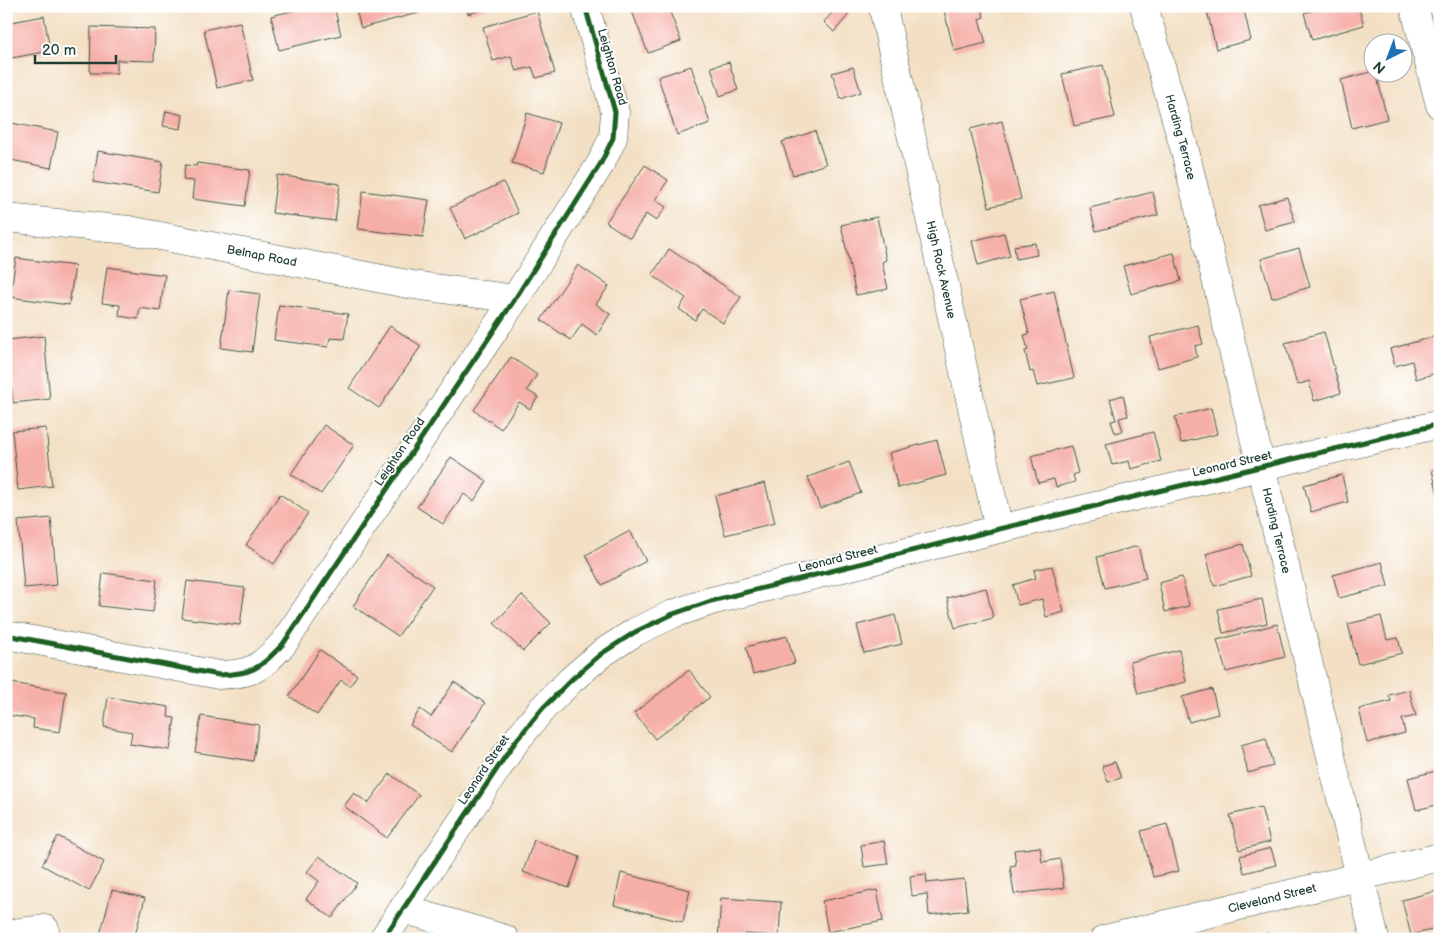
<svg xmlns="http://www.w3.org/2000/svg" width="1446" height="945" font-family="'Balsamiq Sans',sans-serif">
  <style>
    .building { fill: #f6afa7 }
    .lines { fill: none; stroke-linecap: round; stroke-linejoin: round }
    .street-casing { stroke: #3f554a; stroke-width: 29 }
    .street { stroke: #fff; stroke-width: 28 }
    .cycleway-casing { stroke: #fff; stroke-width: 8 }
    .cycleway { stroke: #1b5e20; stroke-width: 5 }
    .labels { text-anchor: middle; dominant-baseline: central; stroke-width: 4; stroke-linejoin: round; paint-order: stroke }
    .street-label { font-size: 12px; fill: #1f3d34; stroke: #fff }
  </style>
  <rect width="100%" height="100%" fill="#fff"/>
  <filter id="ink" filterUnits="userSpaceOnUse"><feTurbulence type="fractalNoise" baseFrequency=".02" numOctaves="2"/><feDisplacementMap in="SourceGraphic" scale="10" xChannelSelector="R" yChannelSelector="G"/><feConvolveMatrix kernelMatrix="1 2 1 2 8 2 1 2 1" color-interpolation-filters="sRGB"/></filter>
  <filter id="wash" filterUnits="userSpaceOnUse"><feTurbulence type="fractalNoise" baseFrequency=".0096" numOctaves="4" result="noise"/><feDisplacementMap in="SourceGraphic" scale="20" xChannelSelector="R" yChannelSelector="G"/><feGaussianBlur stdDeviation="1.12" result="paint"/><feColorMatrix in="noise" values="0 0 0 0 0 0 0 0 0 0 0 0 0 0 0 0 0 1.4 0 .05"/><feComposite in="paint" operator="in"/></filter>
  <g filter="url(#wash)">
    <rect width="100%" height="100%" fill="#f3e0c4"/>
    <g id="blocks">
      <path class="building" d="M312 6H334L341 35 279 50 271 16Z
        M355 6H416L418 13 361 28Z
        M466 6H487V8L468 14Z
        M630 6H686L670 12 681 41 648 53Z
        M838 6 849 14 834 32 824 22Z
        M943 6H981L984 17 979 19 986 43 954 51Z
        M1206 6H1243L1251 40 1216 49Z
        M1327 6H1358L1364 25 1312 40 1304 13Z
        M537 11 555 73 536 78 532 67 516 71 511 56 493 61 483 27Z
        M44 16 50 51 6 59V23Z
        M240 22 253 80 217 88 204 30Z
        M91 27 155 29 154 61 117 60V73H90Z
        M729 62 738 90 720 96 711 67Z
        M1103 65 1115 117 1074 126 1062 74Z
        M691 66 710 123 677 135 658 77Z
        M853 67 861 92 841 99 832 73Z
        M1374 71 1376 72 1387 119 1352 128 1341 80Z
        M166 111 183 115 181 129 163 126Z
        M527 113 559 123 544 172 512 163Z
        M1002 121 1021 199 989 207 970 129Z
        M6 122 58 132 51 168 6 159Z
        M815 131 826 164 793 175 782 142Z
        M98 151 163 162 158 192 93 182Z
        M197 163 250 170 245 206 192 199 194 181 183 180 185 165 196 166Z
        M645 165 668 180 655 200 666 207 656 221 646 214 630 238 606 222Z
        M277 175 340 184 335 221 272 213Z
        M503 182 518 213 465 239 450 208Z
        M363 191 429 200 423 237 358 229Z
        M1153 192 1158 215 1096 231 1090 208Z
        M1287 197 1295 222 1265 230 1258 205Z
        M877 217 886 260 882 262 888 289 856 295 841 225Z
        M1004 233 1010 256 978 265 972 241Z
        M1035 243 1037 255 1016 259 1014 246Z
        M1299 248 1310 287 1272 298 1261 259Z
        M669 249 741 297 723 323 702 309 695 320 679 309 686 298 652 275Z
        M1174 253 1181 281 1131 294 1123 266Z
        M16 258 75 266 69 305 10 297Z
        M578 265 609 286 596 304 610 314 597 335 582 324 571 340 541 320Z
        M107 267 165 275 160 311 140 308 138 319 119 316 120 305 102 303Z
        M229 290 260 294 252 352 221 348Z
        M1054 291 1074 378 1037 386 1033 371 1030 372 1025 351 1028 350 1024 335 1029 334 1020 299Z
        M279 305 348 314 344 339 330 338 328 347 274 340Z
        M1198 325 1203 344 1195 346 1197 357 1158 368 1150 337Z
        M390 326 421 346 379 408 349 388Z
        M1324 332 1341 393 1314 401 1309 381 1297 385 1285 343Z
        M1440 335V372L1416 379 1412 361 1395 366 1390 349Z
        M44 336 50 399 13 403 7 340Z
        M511 357 537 375 527 390 538 397 530 409 519 402 501 429 474 410Z
        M1123 395 1128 416 1119 418 1123 431 1115 433 1111 421 1116 420 1110 399Z
        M1211 408 1217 434 1181 443 1175 417Z
        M324 425 354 445 321 494 291 474Z
        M46 428 52 486 18 490 12 431Z
        M1153 432 1161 461 1131 469 1129 461 1112 465 1106 444Z
        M937 440 946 475 898 488 889 453Z
        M1071 446 1078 473 1073 475 1075 482 1056 487 1054 479 1038 483 1031 456Z
        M451 457 487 481 474 501 464 494 443 524 417 507Z
        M849 462 861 493 820 508 808 477Z
        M1440 468V499H1439L1432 470Z
        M1342 475 1348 502 1311 512 1304 485Z
        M765 483 775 523 725 535 715 496Z
        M280 494 308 513 274 564 246 545Z
        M51 518 57 585 24 588 18 521Z
        M630 531 646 561 602 585 586 555Z
        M1243 544 1251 576 1214 586 1206 554Z
        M1138 546 1146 578 1105 588 1097 557Z
        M387 555 433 586 398 636 353 606Z
        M1382 562 1388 586 1339 598 1333 575Z
        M1052 566 1064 612 1046 617 1042 599 1018 605 1013 585 1036 578 1034 570Z
        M103 573 157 580 153 612 99 606Z
        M1182 577 1189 606 1165 612 1159 583Z
        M187 581 245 588 240 625 182 618Z
        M986 588 993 618 955 628 947 598Z
        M522 595 551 623 523 651 494 623Z
        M1262 599 1267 623 1223 633 1218 609Z
        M895 615 902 644 864 653 857 625Z
        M1381 616 1387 640 1398 638 1402 653 1358 664 1348 624Z
        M1277 624 1285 657 1226 672 1217 640Z
        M787 636 795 663 753 674 746 647Z
        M320 650 357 675 350 686 341 680 317 715 289 696Z
        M1179 650 1186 682 1138 694 1130 662Z
        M689 670 710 697 655 739 634 713Z
        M454 682 485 703 452 752 410 725 420 709 431 717Z
        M11 683 66 692 60 732 33 728 34 719 6 715Z
        M1212 689 1218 714 1189 722 1182 697Z
        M1409 690 1416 716 1402 719 1405 733 1367 743 1359 709 1391 701 1389 695Z
        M108 697 169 707 168 717 175 718 170 750 130 744 132 732 104 727Z
        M201 716 259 725 253 761 195 752Z
        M1266 738 1273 766 1248 773 1241 745Z
        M1115 762 1121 778 1108 782 1102 766Z
        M1440 770V804L1416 810 1408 778Z
        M390 774 419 795 387 838 344 806 354 793 368 803Z
        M1261 807 1270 842 1239 850 1230 815Z
        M1167 824 1179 871 1153 877 1141 831Z
        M58 836 104 862 89 891 42 865Z
        M534 840 580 857 569 888 523 872Z
        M884 841 888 864 864 867 861 845Z
        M1040 847 1042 862 1060 859 1064 888 1014 894 1010 866 1016 865 1014 850Z
        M1271 848 1276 865 1244 873 1240 856Z
        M319 856 357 883 332 918 306 899 319 881 307 872Z
        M621 873 690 890 683 922 614 905Z
        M926 874 927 883 964 879 968 910 929 915 927 894 912 896 910 876Z
        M112 890 145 898 134 939H99Z
        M877 890 883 921 828 932 822 901Z
        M1440 890V928L1411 935 1402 900Z
        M721 898 781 902 779 936 745 934 744 939H718Z
        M1269 933 1270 939H1247V938Z"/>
    </g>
  </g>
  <g filter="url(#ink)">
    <use href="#blocks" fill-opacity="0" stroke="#3f554a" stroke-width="1"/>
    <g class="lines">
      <defs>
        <g id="street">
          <path id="s1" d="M1144 6 1185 151 1375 939"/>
          <path d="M1414 6 1440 105"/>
          <path id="s2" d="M883 8 999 529"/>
          <path id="s3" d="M6 218 129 230 413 285 515 299"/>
          <path d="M6 635 219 675C255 674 259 668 283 644L515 299 601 163 613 138 615 112 585 6"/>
          <path d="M403 909 505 939"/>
          <path d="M6 934 45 929"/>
          <path d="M383 939 515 742 543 708 571 680 601 654 635 632 673 614 711 601 999 529 1440 424"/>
          <path id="s4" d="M1105 939 1440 857"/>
        </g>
      </defs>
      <use href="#street" class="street-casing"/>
      <use href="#street" class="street"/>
      <defs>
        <path id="cycleway" d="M6 635 219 675C255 674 259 668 283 644L515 299 601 163 613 138 615 112 585 6
          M383 939 515 742 543 708 571 680 601 654 635 632 673 614 711 601 999 529 1440 424"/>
      </defs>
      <use href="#cycleway" class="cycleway-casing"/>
      <use href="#cycleway" class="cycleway"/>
    </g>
  </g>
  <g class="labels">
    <g class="street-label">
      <text transform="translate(612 67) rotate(74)">Leighton Road</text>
      <text stroke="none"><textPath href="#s1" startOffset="136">Harding Terrace</textPath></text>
      <text stroke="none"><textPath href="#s3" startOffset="259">Belnap Road</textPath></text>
      <text stroke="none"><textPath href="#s2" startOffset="268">High Rock Avenue</textPath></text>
      <text transform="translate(400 452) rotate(-56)">Leighton Road</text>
      <text transform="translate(1232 464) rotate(-13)">Leonard Street</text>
      <text stroke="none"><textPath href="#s1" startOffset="541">Harding Terrace</textPath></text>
      <text transform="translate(838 559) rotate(-14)">Leonard Street</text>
      <text transform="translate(484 770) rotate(-56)">Leonard Street</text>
      <text stroke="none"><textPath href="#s4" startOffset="172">Cleveland Street</textPath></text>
    </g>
  </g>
  <rect width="1446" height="945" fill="none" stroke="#fff" stroke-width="25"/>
  <g transform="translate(1388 58) rotate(222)"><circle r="24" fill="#ffffff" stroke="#a5b1ae"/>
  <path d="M0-4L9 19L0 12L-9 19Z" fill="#1f6fb2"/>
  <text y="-8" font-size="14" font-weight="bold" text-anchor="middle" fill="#1f3d34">N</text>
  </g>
  <path d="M35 55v8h81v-8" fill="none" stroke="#1f3d34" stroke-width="2.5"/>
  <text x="42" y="55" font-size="15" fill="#1f3d34" stroke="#ffffff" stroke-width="4" paint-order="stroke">20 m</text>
</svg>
